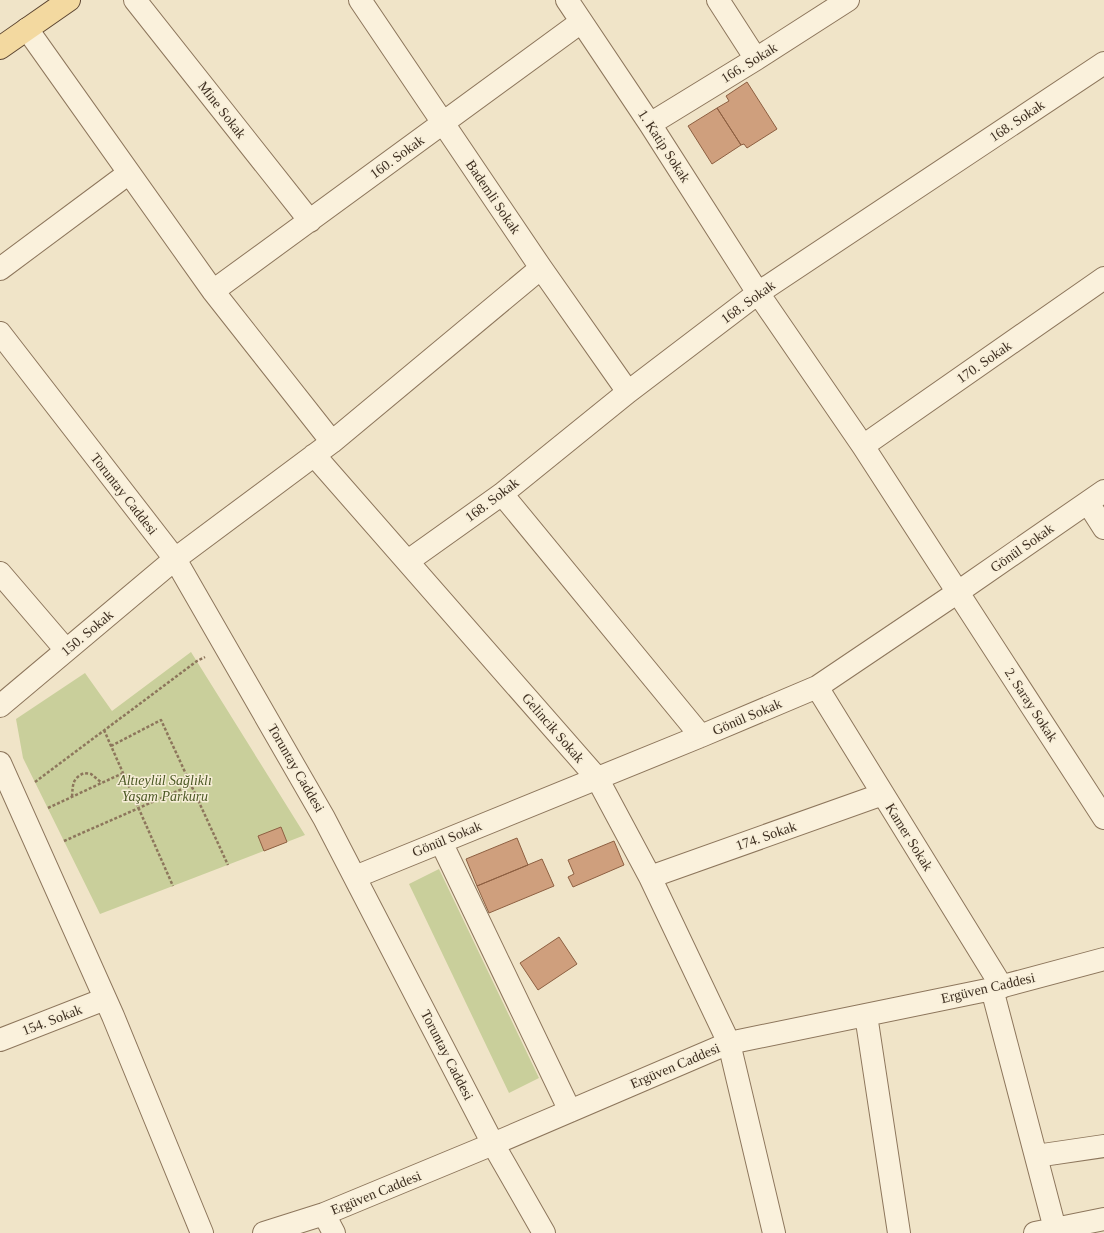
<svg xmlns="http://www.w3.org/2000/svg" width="1104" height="1233" font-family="Georgia,serif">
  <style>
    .green { fill: #c9cf9b }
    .building { fill: #cf9f7d; stroke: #8d5f41 }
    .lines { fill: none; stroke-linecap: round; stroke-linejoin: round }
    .minor-casing { stroke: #8d765c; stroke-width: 24 }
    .major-casing { stroke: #5b4430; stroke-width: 24 }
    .path { stroke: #8d765c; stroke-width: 2.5; stroke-dasharray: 3 2; stroke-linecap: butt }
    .minor { stroke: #faf1dc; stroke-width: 22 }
    .major { stroke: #f3d9a0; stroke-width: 22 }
    .labels { text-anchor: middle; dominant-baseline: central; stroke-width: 3; stroke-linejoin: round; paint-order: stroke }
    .street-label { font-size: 14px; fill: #3d2e20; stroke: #f7eed8 }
    .park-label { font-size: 14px; font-style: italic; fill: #4d5a26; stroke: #f7eed8 }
  </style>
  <rect width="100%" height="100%" fill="#f0e4c8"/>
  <path class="green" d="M191 652 305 835 100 914 23 758 16 719 85 673 112 711Z
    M439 869 539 1078 509 1093 409 884Z"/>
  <path class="building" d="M747 82 777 129 747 148 744 144 741 145 717 108 729 101 726 96Z
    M717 108 741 145 712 164 688 126Z
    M281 827 287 842 264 851 258 836Z
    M517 838 528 865 477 886 466 859Z
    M614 841 624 865 573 887 568 877 574 874 568 860Z
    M542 859 554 886 489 913 477 886Z
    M559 937 577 964 538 990 520 963Z"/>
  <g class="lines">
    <defs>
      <path id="minor" d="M135 0 310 221
        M360 0 541 268 628 392
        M567 0 650 124 758 293 863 446 1104 818
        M718 0 756 59
        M27 29 213 291 332 442
        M650 124 756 59 848 0
        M0 269 129 173
        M213 291 581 22
        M0 333 175 559 324 818 493 1144 544 1233
        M863 446 1104 278
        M314 455 597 778 650 877 729 1043 774 1233
        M502 494 701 736
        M1088 503 1104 528
        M408 561 502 494 628 392 758 293 1104 63
        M0 573 66 650
        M817 687 1002 987
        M0 706 175 559 332 442 541 268
        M0 763 113 1016 202 1233
        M441 842 570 1111
        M355 877 701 736 817 687 958 592 1104 491
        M650 877 883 794
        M992 989 1055 1229
        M866 1015 899 1233
        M0 1040 105 999
        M1036 1156 1104 1146
        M324 1214 334 1233
        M264 1233 324 1214 493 1144 729 1043 992 989 1104 959
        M1035 1233 1104 1219"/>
      <path id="major" d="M0 48 69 0"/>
    </defs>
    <use href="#minor" class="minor-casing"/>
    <use href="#major" class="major-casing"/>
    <path class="path" d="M104 730 173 886
      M111 746 161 720 228 865
      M35 782 197 661 205 657
      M72 797C73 784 72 779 84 773L91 774 102 783
      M48 808 123 773
      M64 841 191 785"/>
    <use href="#minor" class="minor"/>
    <use href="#major" class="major"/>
  </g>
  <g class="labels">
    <g class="street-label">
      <text transform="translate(749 63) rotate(-32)">166. Sokak</text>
      <text transform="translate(222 110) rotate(52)">Mine Sokak</text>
      <text transform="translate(1017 121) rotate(-34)">168. Sokak</text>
      <text transform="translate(664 146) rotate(57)">1. Katip Sokak</text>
      <text transform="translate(397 157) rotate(-36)">160. Sokak</text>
      <text transform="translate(493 197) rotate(56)">Bademli Sokak</text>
      <text transform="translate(748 302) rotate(-36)">168. Sokak</text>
      <text transform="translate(984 362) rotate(-35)">170. Sokak</text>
      <text transform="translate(124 494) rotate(52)">Toruntay Caddesi</text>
      <text transform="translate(492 500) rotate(-37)">168. Sokak</text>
      <text transform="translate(1022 548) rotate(-35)">Gönül Sokak</text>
      <text transform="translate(87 633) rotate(-40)">150. Sokak</text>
      <text transform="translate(1031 705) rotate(57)">2. Saray Sokak</text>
      <text transform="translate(747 717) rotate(-23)">Gönül Sokak</text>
      <text transform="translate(553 728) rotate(49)">Gelincik Sokak</text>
      <text transform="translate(296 768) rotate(60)">Toruntay Caddesi</text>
      <text transform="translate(766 836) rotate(-19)">174. Sokak</text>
      <text transform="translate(909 837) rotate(58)">Kamer Sokak</text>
      <text transform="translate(447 839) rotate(-22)">Gönül Sokak</text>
      <text transform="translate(988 988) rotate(-13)">Ergüven Caddesi</text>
      <text transform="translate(52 1020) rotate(-21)">154. Sokak</text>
      <text transform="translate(447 1055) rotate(63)">Toruntay Caddesi</text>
      <text transform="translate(675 1066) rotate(-23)">Ergüven Caddesi</text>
      <text transform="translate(376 1193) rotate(-22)">Ergüven Caddesi</text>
    </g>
    <g class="park-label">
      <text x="165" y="780">Altıeylül Sağlıklı<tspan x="165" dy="16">Yaşam Parkuru</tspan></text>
    </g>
  </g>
</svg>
